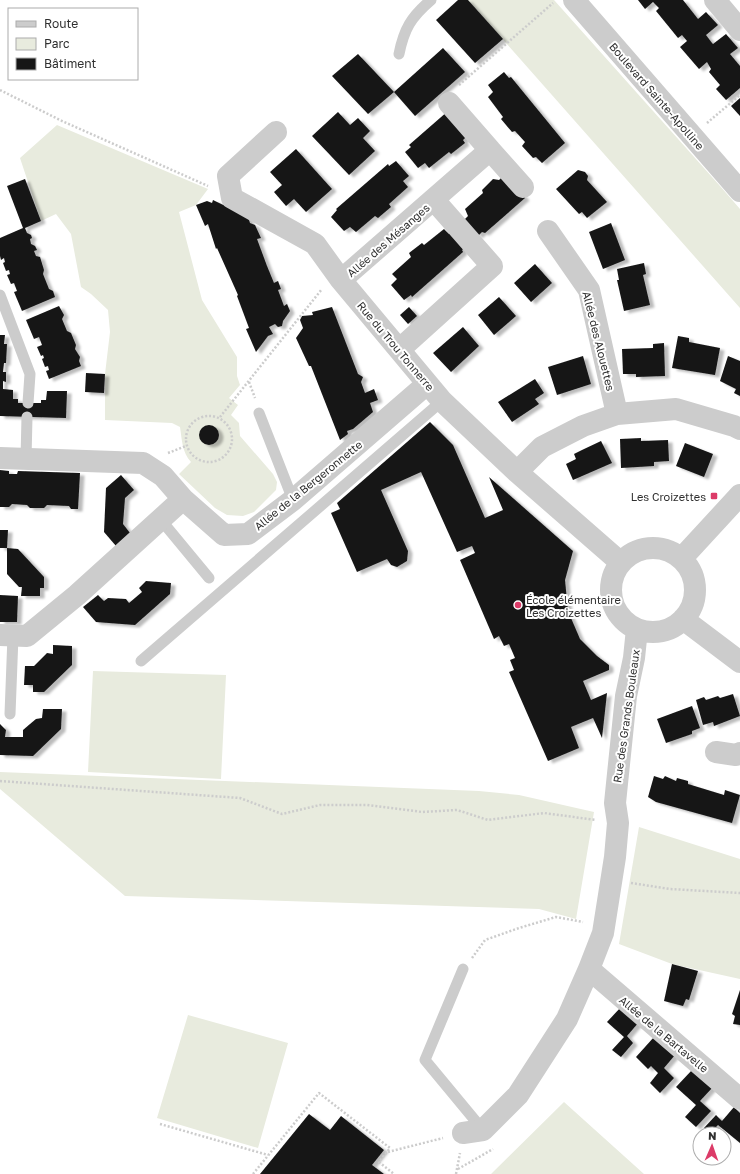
<svg xmlns="http://www.w3.org/2000/svg" width="740" height="1174" font-family="'Golos Text',sans-serif">
  <style>
    .green { fill: #e8ebde }
    .building { fill: #161616; filter: url(#shadow) }
    .lines { fill: none; stroke-linecap: round; stroke-linejoin: round }
    .path { stroke: #ccc; stroke-width: 2.5; stroke-dasharray: 2 2; stroke-linecap: butt }
    .service { stroke: #ccc; stroke-width: 11 }
    .minor { stroke: #ccc; stroke-width: 22 }
    .tertiary { stroke: #ccc; stroke-width: 22 }
    .poi-dot { fill: #dc3b68; stroke: #fff; stroke-width: 1.5 }
    .labels { text-anchor: middle; dominant-baseline: central; stroke-width: 4; stroke-linejoin: round; paint-order: stroke }
    .street-label { font-size: 11px; fill: #2f2f2f; stroke: #fff }
    .poi-label { font-size: 11px; fill: #2f2f2f; stroke: #fff; text-anchor: end }
  </style>
  <defs>
    <filter id="shadow"><feDropShadow dx="4.5" dy="2.5" stdDeviation="1" flood-color="#0004"/></filter>
  </defs>
  <rect width="100%" height="100%" fill="#fff"/>
  <path class="green" d="M468 0H554L720 186 740 209V308Z
    M57 125 208 189 196 205 179 212 202 300 237 357V376L240 385 229 398 238 405 231 415 239 423 240 436 273 474 277 482 276 490 254 512 243 516 227 515 215 508 179 474 191 462C182 452 182 440 180 427L172 423 105 420V374L110 332 108 310 91 294 81 287 71 234 56 214 41 221 20 158Z
    M93 671 226 675 221 779 88 772Z
    M0 772 479 791 519 795 594 812 576 919 539 909 125 896 0 789Z
    M639 827 740 859V979L672 964 619 944Z
    M188 1015 288 1043 258 1148 157 1118Z
    M564 1102 644 1174H491Z"/>
  <path class="building" d="M458 0H468L503 39 475 63 436 20Z
    M638 0H683L698 19 706 12 718 25 706 35 712 43 713 44 726 34 738 48 730 54 740 66V88L726 100 716 89 720 85 709 72 711 69 707 62 699 69 680 47 687 41 682 35 678 38 656 11 659 8 653 2 645 9Z
    M443 48 465 72 415 116 394 92Z
    M358 54 394 92 368 114 332 76Z
    M504 72 509 78 511 77 565 143 542 163 536 157 533 158 522 146 525 142 515 131 512 132 501 119 503 117 488 97 493 92 488 85Z
    M740 98V116L731 106Z
    M448 111 469 134 463 140 465 143 451 154 449 152 429 168 425 163 418 168 405 152 411 147 409 145Z
    M338 112 350 125 358 118 370 131 363 138 375 151 349 175 312 136Z
    M296 149 332 189 306 212 294 199 286 206 274 192 282 185 270 172Z
    M396 161 409 176 403 181 408 187 389 204 391 207 378 218 375 216 356 232 350 227 344 231 331 217 337 210 336 209 388 164 389 166Z
    M578 170 585 172 588 176 587 180 607 202 587 218 582 212 579 214 556 189Z
    M504 175 525 198 485 233 482 232 478 236 464 220 468 216 465 209 483 193 482 190 493 179 499 180Z
    M25 179 41 221 25 228 27 233 31 235 32 238 30 239 31 244 35 246 37 250 34 251 36 256 40 257 44 270 43 274 49 289 53 291 55 297 22 311 14 292 17 291 14 283 11 284 7 275 10 274 9 270 6 271 3 263 5 262 4 258 1 260 0 256V238L23 228 7 186Z
    M213 200 248 217 250 223 255 225 261 238 257 239 267 266 274 283 278 281 281 289 278 290 284 306 287 304 290 311 283 321 282 326 278 327 275 324 269 327 273 334 268 336 256 352 246 329 249 328 237 296 238 295 217 248 216 249 208 224 205 226 196 205 207 201 212 203Z
    M611 223 625 260 603 269 589 232Z
    M444 229 449 234 455 229 468 245 462 250 463 252 412 297 411 295 404 300 391 285 397 279 392 274 411 257 409 253 422 243 424 245Z
    M644 263 646 274 643 275 650 305 624 311 617 280H619L617 269Z
    M535 264 552 283 531 302 514 283Z
    M499 297 516 316 494 335 478 315Z
    M59 306 64 315 62 319 67 331 71 333 76 345 75 349 80 357 79 361 81 366 49 379 46 371 49 370 48 366 45 367 42 359 44 358 43 355 41 356 37 347 42 345 39 337 34 339 26 320Z
    M332 307 358 374 363 377 361 382 365 393 374 389 378 400 370 403 373 412 353 429 347 431 348 434 340 440 311 366H309L296 338 303 328 300 320 302 316 313 315 312 312Z
    M409 307 417 316 408 324 400 315Z
    M463 327 479 346 451 372 433 353Z
    M0 335H5L4 344H7L6 363H4L3 372H6V382L3 381V389L13 390V399H18V403H41V400H46L47 391H67L66 418 0 416Z
    M678 336 689 338V342L720 348 715 375 672 368Z
    M664 343 665 376 636 377V374H623L622 349 653 348V344Z
    M583 356 591 384 557 395 548 367Z
    M728 356 740 361V396L734 393 736 389 720 381Z
    M86 373 105 374 104 393 85 392Z
    M535 379 544 393 535 399 539 404 512 422 498 402Z
    M430 422 453 445 485 518 503 510 489 477 573 551 565 580 568 611 580 639 597 656 609 665V670L583 681 591 700 607 693 602 738 593 718 571 727 579 748 548 761 509 672 514 670 510 660 515 658 509 644 504 646 499 636 494 639 460 560 475 553 472 546 457 552 421 472 381 490 408 551 407 561 397 567 391 565 387 559 357 572 331 513 340 509 337 503Z
    M199 435a10 10 0 1 1 20 0a10 10 0 1 1-20 0Z
    M641 438V441L668 440 669 461 654 462V466L621 468 620 439Z
    M601 441 612 463 573 480 566 464 576 459 574 454 582 450Z
    M685 443 713 454 704 477 676 466Z
    M0 470 9 471V474H17L18 471 80 473 78 509H71L69 506 47 505 44 508H30L27 505 12 504 9 507H0Z
    M121 475 134 490 125 498 123 524 130 533 116 546 104 532 106 488Z
    M0 530H8L7 548H0Z
    M7 548 18 549 44 577V588H40V596H21L22 587H19L7 574Z
    M146 581 171 583 170 594 135 625 96 622 83 607 98 595 104 601 108 598 126 599 129 603 142 592 139 588Z
    M0 595 18 596 17 622H0Z
    M53 645 72 646V665L44 692H33V685H24L25 666H34L47 653 53 654Z
    M733 694 740 716 714 726 713 722 703 725 696 700 704 697 706 700 718 696 720 698Z
    M692 706 700 728 692 731V734L666 743 657 719Z
    M43 709H62L61 729 33 756 0 755V724L6 730 5 737H23V730L30 724 36 719 42 718Z
    M654 776 663 779 665 776 676 781 677 778 688 781V784L724 795 725 790 740 795 732 823 656 802 648 797Z
    M672 964 698 971 689 1000 686 999 683 1006 664 1001Z
    M740 990V1025L733 1024 735 1016 732 1014Z
    M621 1007 639 1022 627 1036 633 1043 621 1057 612 1050 624 1037 607 1022Z
    M654 1037 675 1055 664 1068 674 1078 660 1093 650 1083 658 1073 651 1066 648 1069 636 1057Z
    M692 1070 712 1088 700 1101 711 1111 696 1127 685 1117 696 1105 676 1087Z
    M734 1107 740 1113V1143L718 1125 710 1133 704 1128 716 1115 722 1121Z
    M309 1114 330 1130 341 1116 384 1150 372 1165 384 1174H260Z"/>
  <g class="lines">
    <path class="path" d="M459 85 553 3
      M0 90 62 121 208 186
      M707 123 740 95
      M249 382 255 398
      M186 439a23 23 0 1 1 46 0a23 23 0 1 1-46 0Z
      M220 417 322 289
      M168 453 186 446
      M0 781 240 798 282 814 320 805H367L422 812 457 810 488 820 544 813 596 820
      M631 883 670 889 740 893
      M472 958 485 940 519 928 556 917 583 922
      M160 1124 268 1155
      M388 1152 443 1138
      M458 1169 493 1149
      M253 1174 319 1093 390 1148 379 1162 394 1174
      M456 1174 460 1153"/>
    <path class="service" d="M399 54C404 29 411 17 431 0
      M0 295 30 374 28 403
      M259 413 293 500
      M26 459 27 417
      M161 520 209 578
      M141 661 442 401
      M10 714 13 636
      M463 969 425 1060 483 1130"/>
    <path class="minor" d="M715 0 740 30
      M276 132 228 176 232 198 315 244 341 280 442 401 517 472 620 562
      M490 150 523 187
      M548 231 589 290 617 414
      M341 280 490 150 449 103
      M400 349 492 266 434 200
      M0 458 143 463 163 476 183 499 224 535 248 534 293 500 427 384
      M517 472 542 447 583 426 617 414 676 409 734 426 740 429
      M611 590a42 42 0 1 1 84 0a42 42 0 1 1-84 0Z
      M682 558 740 495
      M683 619 740 662
      M0 635 27 636 77 595 183 499
      M716 752 736 755 740 753
      M589 969 740 1099
      M463 1133 483 1130 518 1095 567 1019 589 969 603 933 615 857 618 823 615 803 626 696 634 658 637 629"/>
    <path class="tertiary" d="M574 0 740 191"/>
  </g>
  <g class="poi-dot">
    <rect x="710" y="492" width="8" height="8" rx="2"/>
    <circle cx="518" cy="605" r="4"/>
  </g>
  <g class="labels">
    <g class="street-label">
      <text transform="translate(657 96) rotate(49)">Boulevard Sainte-Apolline</text>
      <text transform="translate(388 240) rotate(-41)">Allée des Mésanges</text>
      <text transform="translate(599 341) rotate(76)">Allée des Alouettes</text>
      <text transform="translate(396 346) rotate(50)">Rue du Trou Tonnerre</text>
      <text transform="translate(308 485) rotate(-39)">Allée de la Bergeronnette</text>
      <text transform="translate(626 716) rotate(-82)">Rue des Grands Bouleaux</text>
      <text transform="translate(664 1034) rotate(40)">Allée de la Bartavelle</text>
    </g>
    <g class="poi-label">
      <text x="706" y="496">Les Croizettes</text>
      <text x="526" y="599" text-anchor="start">École élémentaire<tspan x="526" dy="13">Les Croizettes</tspan></text>
    </g>
  </g>
  <rect x="8" y="8" width="130" height="72" fill="#ffffff" stroke="#acacac"/>
  <rect x="16" y="21" width="20" height="6" fill="#cccccc" stroke="#acacac"/>
  <text x="44" y="28" font-size="12" fill="#2f2f2f">Route</text>
  <rect x="16" y="38" width="20" height="12" fill="#e8ebde" stroke="#acacac"/>
  <text x="44" y="48" font-size="12" fill="#2f2f2f">Parc</text>
  <rect x="16" y="58" width="20" height="12" fill="#161616" stroke="#acacac"/>
  <text x="44" y="68" font-size="12" fill="#2f2f2f">Bâtiment</text>
  <g transform="translate(712 1146) rotate(2)"><circle r="19" fill="#ffffff" stroke="#acacac"/>
  <path d="M0-3L7 15L0 10L-7 15Z" fill="#dc3b68"/>
  <text y="-6" font-size="11" font-weight="bold" text-anchor="middle" fill="#2f2f2f">N</text>
  </g>
</svg>
